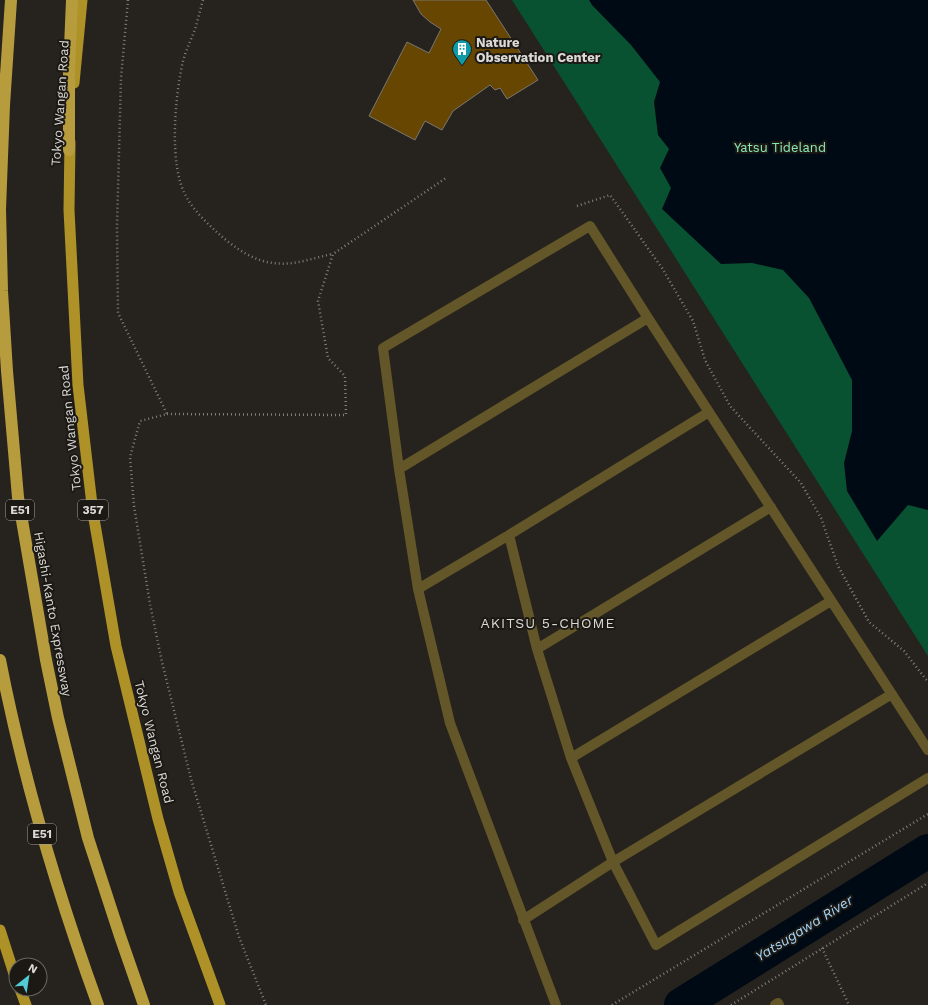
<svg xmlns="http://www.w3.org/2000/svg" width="928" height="1005" font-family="'Work Sans',sans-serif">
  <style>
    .green { fill: #085232 }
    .water { fill: #000a15 }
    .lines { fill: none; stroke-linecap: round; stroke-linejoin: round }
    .river { stroke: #000a15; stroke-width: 34 }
    .building { fill: #674602; stroke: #7b7771 }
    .path { stroke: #827f7b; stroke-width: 2.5; stroke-dasharray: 1 3; stroke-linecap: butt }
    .minor { stroke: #635628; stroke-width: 10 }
    .trunk { stroke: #ae9228; stroke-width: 11 }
    .motorway { stroke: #b79c3d; stroke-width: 12 }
    .labels { text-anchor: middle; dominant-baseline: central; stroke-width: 4; stroke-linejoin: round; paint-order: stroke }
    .shield { fill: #1c1915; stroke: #a29f9c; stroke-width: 1 }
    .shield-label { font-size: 12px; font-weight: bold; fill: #dbd9d6 }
    .poi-label { font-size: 13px; font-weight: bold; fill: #dbd9d6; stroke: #1c1915; text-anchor: start }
    .street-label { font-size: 13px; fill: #dbd9d6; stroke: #1c1915 }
    .park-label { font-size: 13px; fill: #8ae8b4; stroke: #1c1915 }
    .neighbourhood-label { font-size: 14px; letter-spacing: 1px; fill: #dbd9d6; stroke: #1c1915 }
    .water-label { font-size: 14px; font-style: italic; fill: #a6d6f9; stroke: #1c1915 }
  </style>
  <rect width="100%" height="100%" fill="#26231e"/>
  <path class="green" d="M512 0H928V656Z"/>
  <path class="water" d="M589 0H928V510L908 505 877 541 847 491 844 463 852 431V380L809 298 783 270 752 263 721 264 662 209 671 188 660 168 669 149 658 135 654 102 660 82 631 45 592 5Z"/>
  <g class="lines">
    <path class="river" d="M681 1005 928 851"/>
  </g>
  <path class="building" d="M413 0H486L538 80 507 99 500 88 495 90 490 85 453 111 442 130 425 121 415 140 369 116 407 42 429 53 441 29 430 22 421 14Z"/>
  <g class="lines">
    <path class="path" d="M128 0 121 78 117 226 118 313 167 414 140 421 130 457 134 506 150 604 162 662 191 779 239 937 266 1005
      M203 0C200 10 198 20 195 29 191 40 186 50 183 61 175 96 168 167 187 198 195 212 208 224 220 235 234 247 253 261 273 263 293 266 313 258 332 254
      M577 206 610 195 662 268 693 321 705 360 730 406 801 483 821 518 838 566 869 622 904 651 928 682
      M167 414 346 415 345 376 328 358 318 301 333 254 446 178
      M822 948 849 1005
      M612 1005 928 814
      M731 1005 928 883"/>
    <path class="minor" d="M399 469 648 318
      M509 535 537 649 571 758 613 862 656 945 928 778
      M418 589 509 535 709 412
      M537 649 771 507
      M571 758 831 601
      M523 920 613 862 892 694
      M556 1005 450 723 418 589 399 469 383 348 590 226 648 318 928 750
      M775 1005 778 1003 779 1005"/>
    <path class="trunk" d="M74 83 82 0
      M70 142 69 210 78 385 93 513 116 646 158 819 179 892 220 1005
      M0 930 16 980
      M20 989 26 1005"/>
    <path class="motorway" d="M11 0 4 105 0 209 2 291 7 371 18 497 46 660 58 718 88 838 120 936 144 1005
      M69 150V71L72 0
      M0 660C23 778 57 892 98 1005"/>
  </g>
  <defs>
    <symbol id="building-pin" viewBox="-11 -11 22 30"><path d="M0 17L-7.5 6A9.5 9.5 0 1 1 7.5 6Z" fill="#0f9aa8" stroke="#1c1915"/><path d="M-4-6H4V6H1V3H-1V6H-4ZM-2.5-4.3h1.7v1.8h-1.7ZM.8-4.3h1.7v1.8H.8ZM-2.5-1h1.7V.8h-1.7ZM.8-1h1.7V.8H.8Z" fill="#fff"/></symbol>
  </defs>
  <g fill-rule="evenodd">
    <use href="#building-pin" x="451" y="38" width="22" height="30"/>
  </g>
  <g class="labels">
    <g class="shield">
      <rect x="6" y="500" width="28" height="20" rx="3"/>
      <rect x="78" y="500" width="30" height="20" rx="3"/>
      <rect x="28" y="824" width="28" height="20" rx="3"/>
    </g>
    <g class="shield-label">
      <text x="20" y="510">E51</text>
      <text x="93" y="510">357</text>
      <text x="42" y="834">E51</text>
    </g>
    <g class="poi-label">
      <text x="476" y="42">Nature<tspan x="476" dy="15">Observation Center</tspan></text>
    </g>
    <g class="street-label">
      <text transform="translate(60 103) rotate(-86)">Tokyo Wangan Road</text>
      <text transform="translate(70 428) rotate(-96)">Tokyo Wangan Road</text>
      <text transform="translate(53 614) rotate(80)">Higashi-Kanto Expressway</text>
      <text transform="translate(154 742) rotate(76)">Tokyo Wangan Road</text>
    </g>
    <g class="park-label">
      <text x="780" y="147">Yatsu Tideland</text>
    </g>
    <g class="neighbourhood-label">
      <text x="548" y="623">AKITSU 5-CHOME</text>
    </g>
    <g class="water-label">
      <text transform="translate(804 928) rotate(-32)">Yatsugawa River</text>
    </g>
  </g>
  <g transform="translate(28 977) rotate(30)"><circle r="19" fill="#1c1915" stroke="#686662"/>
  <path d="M0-3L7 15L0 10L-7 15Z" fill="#51ccd4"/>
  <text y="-6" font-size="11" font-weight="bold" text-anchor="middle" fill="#dbd9d6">N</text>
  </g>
</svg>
